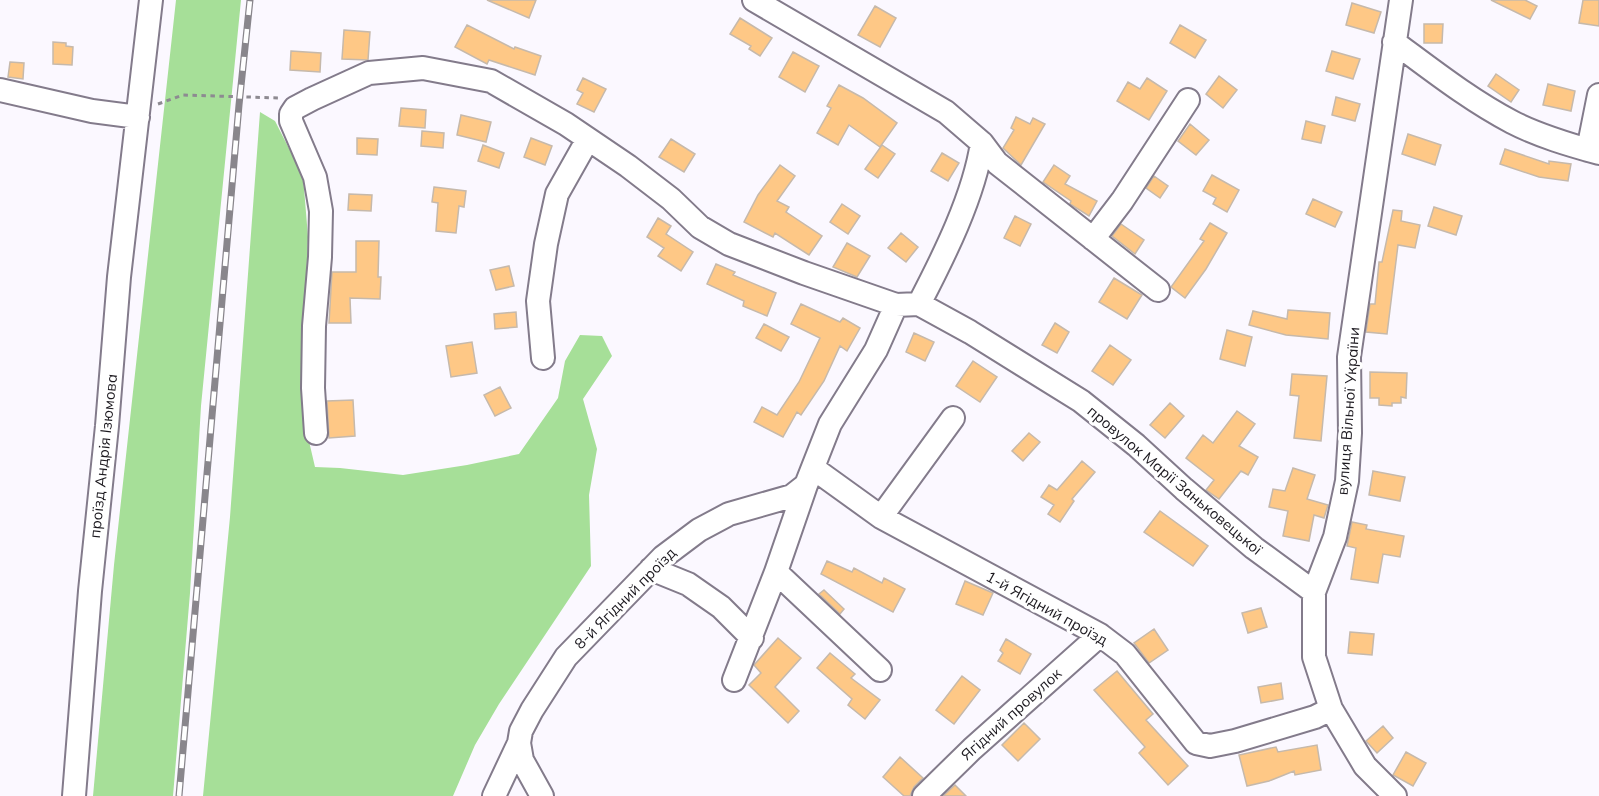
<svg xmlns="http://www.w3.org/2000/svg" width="1599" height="796" font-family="Mulish,sans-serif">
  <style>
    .green { fill: #a6df98 }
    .building { fill: #fec886; stroke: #c6b9ab; stroke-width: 1.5 }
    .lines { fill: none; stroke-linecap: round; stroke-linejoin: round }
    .minor-casing { stroke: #837b8b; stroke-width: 26 }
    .path { stroke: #8d8a91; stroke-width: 3; stroke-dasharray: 4.5 4.5; stroke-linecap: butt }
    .minor { stroke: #fff; stroke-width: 22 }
    .rail-casing { stroke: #89868c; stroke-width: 7 }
    .rail { stroke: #fff; stroke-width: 4.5; stroke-dasharray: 14; stroke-linecap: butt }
    .labels { text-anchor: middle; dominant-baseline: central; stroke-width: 6; stroke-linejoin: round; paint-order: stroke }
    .street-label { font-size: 15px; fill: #1b181e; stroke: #fff }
  </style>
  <rect width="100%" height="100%" fill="#fbf8ff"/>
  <path class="green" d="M176 0H241L201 406 190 593 173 796H93L114 565Z
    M260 112 275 121 303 176 308 237 304 326 305 424 315 467 340 468 403 475 467 465 519 454 558 398 565 361 580 335 602 336 612 356 583 399 597 449 589 495 591 566 499 704 475 745 453 796H203L230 517Z"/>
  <path class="building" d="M487 0H536L529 18Z
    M1491 0H1525L1537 6 1530 19Z
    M1583 0H1599V26L1579 23Z
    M1352 3 1381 12 1374 33 1346 25Z
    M875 6 896 18 880 47 858 35Z
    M740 18 772 38 760 56 749 49 751 46 730 34Z
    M1424 24H1443L1442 43H1424Z
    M467 25 514 49 515 47 541 56 535 75 489 60 487 64 455 47Z
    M1180 25 1206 40 1195 58 1170 43Z
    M344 30 370 32 368 60 342 59Z
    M53 42 66 43V46L73 47 72 65 53 64Z
    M291 51 321 53 320 72 290 70Z
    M1332 51 1360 59 1353 79 1326 71Z
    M793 52 819 66 805 92 779 77Z
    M10 62 24 63 23 79 8 77Z
    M1496 74 1519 90 1511 102 1488 86Z
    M1219 76 1237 90 1223 108 1206 94Z
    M583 78 606 89 594 112 577 104 583 93 577 90Z
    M1147 78 1167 91 1149 120 1117 101 1128 82 1140 89Z
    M1548 84 1575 91 1571 111 1543 105Z
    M839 85 863 98 897 123 880 147 849 125 838 145 817 133 831 108 827 106Z
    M1336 97 1360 104 1355 121 1332 115Z
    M401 108 426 110 425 128 399 126Z
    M461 115 491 122 486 142 457 135Z
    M1016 117 1030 124 1033 118 1045 124 1021 165 1003 148 1014 130 1011 128Z
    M1306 121 1325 126 1321 143 1302 139Z
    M1190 124 1209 140 1196 155 1178 141Z
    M422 131 444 133 443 148 421 146Z
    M1408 134 1441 145 1435 165 1402 154Z
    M357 138 378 139 377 155 357 154Z
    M531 138 552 146 545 165 524 157Z
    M671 139 695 154 684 172 659 157Z
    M483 145 504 153 499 168 478 161Z
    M882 145 895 154 878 178 865 169Z
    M1505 149 1549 164V161L1571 164 1568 181 1539 177 1500 164Z
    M942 153 959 163 948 181 931 171Z
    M780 165 795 176 777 201 789 207 786 212 822 236 809 255 775 233 773 237 744 222 758 195Z
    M1054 165 1070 176 1065 184 1097 201 1089 216 1070 204 1071 201 1043 182Z
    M1212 175 1239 190 1227 212 1213 204 1216 198 1203 191Z
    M1154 176 1168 186 1160 198 1146 188Z
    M434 187 466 191 464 207 459 206 456 233 436 231 438 203 432 202Z
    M349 194 372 195 371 211 348 210Z
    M1313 199 1342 212 1335 227 1306 214Z
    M842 204 860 216 848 234 830 222Z
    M1434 207 1462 216 1456 235 1428 226Z
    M1393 210 1402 211 1401 221 1420 225 1415 248 1398 245 1387 334 1366 332 1370 304H1375L1379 262H1382Z
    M1015 216 1031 224 1020 246 1004 238Z
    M658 218 671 226 666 234 693 252 681 271 658 256 664 248 647 237Z
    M1210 223 1227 233 1206 269 1185 298 1171 287 1204 241 1200 239Z
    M1121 224 1144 240 1135 254 1112 236Z
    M901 233 918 247 906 262 888 248Z
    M356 241H379L378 277H381L380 299 350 298 351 323H329L332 272H356Z
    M847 243 870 256 857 277 833 267Z
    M716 264 735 272 733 275 776 293 767 316 743 306 744 301 707 284Z
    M509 266 514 286 496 290 490 270Z
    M1114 278 1142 295 1127 319 1099 302Z
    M801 304 840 322 843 318 860 328 847 351 840 346 824 381 801 415 797 412 783 437 754 422 762 407 777 415 799 382 820 338 791 324Z
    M1288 310 1330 313 1328 339 1286 335 1249 325 1253 311 1287 319Z
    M516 312 517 327 495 329 494 314Z
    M1055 323 1069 332 1057 353 1042 345Z
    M764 324 789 337 781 351 756 338Z
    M1227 330 1252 337 1245 366 1220 359Z
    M914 333 934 342 925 361 906 352Z
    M472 342 477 373 451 377 446 346Z
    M1110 345 1131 360 1113 385 1092 371Z
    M973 361 997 377 980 402 956 386Z
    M1370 372 1407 373 1406 398 1401 397V403H1392V406L1379 405V398H1370Z
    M1292 374 1327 376 1321 441 1294 438 1299 396 1290 395Z
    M500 387 511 408 495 416 484 395Z
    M353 400 355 436 329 438 327 401Z
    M1170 403 1184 416 1165 438 1150 425Z
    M1237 411 1255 424 1239 446 1258 457 1248 475 1241 471 1219 499 1206 490 1214 480 1186 458 1203 435 1213 443Z
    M1029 433 1040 442 1023 461 1012 451Z
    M1082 461 1095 472 1072 499 1074 501 1060 522 1048 514 1054 505 1041 497 1049 485 1057 490Z
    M1293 468 1315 475 1307 499 1328 505 1324 518 1314 515 1309 541 1283 536 1288 511 1269 507 1273 489 1285 491Z
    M1373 471 1405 477 1400 501 1369 495Z
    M1160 511 1208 546 1193 566 1144 532Z
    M1352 522 1367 525 1366 529 1404 536 1400 557 1383 554 1378 583 1351 579 1356 548 1347 546Z
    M827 561 852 572 854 568 882 583 884 578 905 589 893 612 821 574Z
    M965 581 993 593 983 615 956 604Z
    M824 590 844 609 840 614 819 594Z
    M1261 608 1267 627 1248 633 1242 613Z
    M1154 629 1168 650 1149 663 1134 643Z
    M1350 632 1374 634 1372 655 1348 653Z
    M778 638 801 658 775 687 799 711 788 723 749 685 761 673 754 665Z
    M1006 639 1031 654 1020 674 998 661 1003 653 1000 650Z
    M830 653 855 674 851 678 880 700 865 719 848 705 852 699 817 668Z
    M1117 671 1153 714 1146 720 1188 766 1168 785 1139 753 1145 747 1094 690Z
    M962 676 980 690 954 724 936 710Z
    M1281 683 1283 699 1261 703 1258 687Z
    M1024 723 1040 739 1018 761 1002 745Z
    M1383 726 1393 738 1377 753 1366 741Z
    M1317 745 1321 770 1295 775 1294 771 1269 781 1247 786 1239 755 1276 747 1278 752Z
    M1406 752 1426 763 1413 786 1393 775Z
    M900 757 923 778 914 787 910 796H904L883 777Z
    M955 785 966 796H943Z"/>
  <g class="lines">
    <defs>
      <path id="minor" d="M754 0 946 112 982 143 997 163 1158 290
        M1394 42C1432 70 1470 100 1512 122 1539 136 1570 145 1599 153
        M0 90 92 111 138 117
        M1588 150 1599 95
        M1093 239 1122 201 1188 100
        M919 304C944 256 974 196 982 143
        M543 358 538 301 546 244 557 194 588 139
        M316 433 313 388 314 326 320 257 321 211 315 177 291 121V114L295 108 312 99 369 73 423 68 491 81 566 124 628 166 671 199 700 227 729 244 804 273 896 305 919 304 970 332 1081 401 1136 445 1184 489 1254 548 1314 592
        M813 468 881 517 1100 635 1125 654 1196 743 1210 746 1235 741 1315 717 1331 709
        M806 485 776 572 880 670
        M881 517 953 418
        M651 569 688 584 721 607 752 638
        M734 680 776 572
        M74 796 90 591 107 426 119 277 151 0
        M494 796 519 743
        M542 796 522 760 519 743 521 731 532 710 566 657 663 557 699 530 729 514 792 496 806 485 830 424 876 350 896 305
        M924 796 972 749 1100 635
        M1395 796 1365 766 1331 709 1314 657V592L1335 537 1347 481 1350 433 1349 357 1401 0"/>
    </defs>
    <use href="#minor" class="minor-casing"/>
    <path class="path" d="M158 104 183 95 279 98"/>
    <use href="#minor" class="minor"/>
    <defs>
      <path id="rail" d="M179 796 239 105 250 0"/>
    </defs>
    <use href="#rail" class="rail-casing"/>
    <use href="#rail" class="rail"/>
  </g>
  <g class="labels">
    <g class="street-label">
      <text transform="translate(1348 411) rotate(-86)">вулиця Вільної України</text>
      <text transform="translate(103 456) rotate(-84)">проїзд Андрія Ізюмова</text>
      <text transform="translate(1175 480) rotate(40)">провулок Марії Заньковецької</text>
      <text transform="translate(625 598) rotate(-45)">8-й Ягідний проїзд</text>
      <text transform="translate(1047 608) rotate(29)">1-й Ягідний проїзд</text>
      <text transform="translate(1011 714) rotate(-42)">Ягідний провулок</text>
    </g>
  </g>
</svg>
